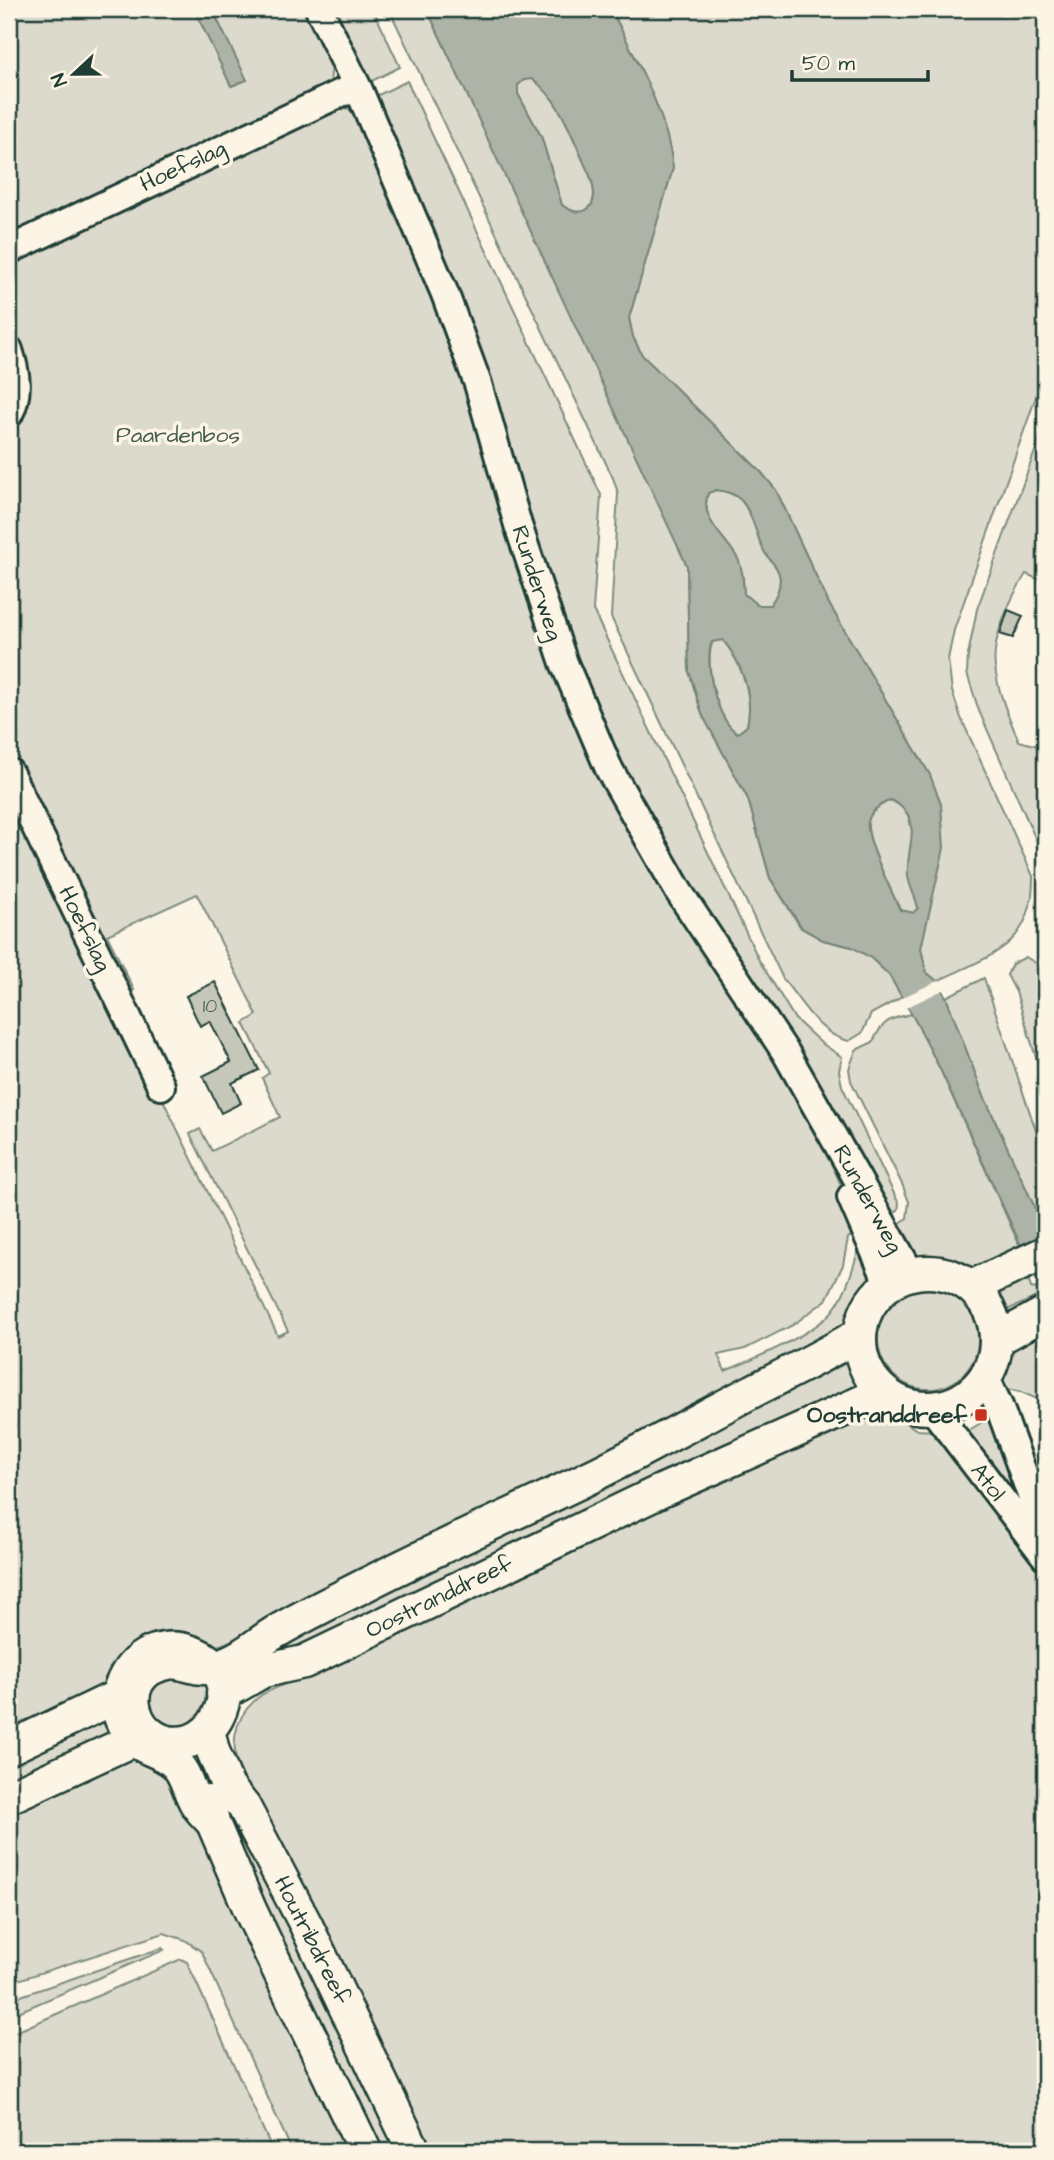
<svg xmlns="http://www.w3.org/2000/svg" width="1054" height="2160" font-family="'Architects Daughter',sans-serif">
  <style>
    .green { fill: #dcdacc; stroke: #7e8c80; stroke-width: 2 }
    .water { fill: #aeb3a7; stroke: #758479; stroke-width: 2; fill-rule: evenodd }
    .pier { fill: #fcf5e5 }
    .building { fill: #c5c7b9; stroke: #1f3d34; stroke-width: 2 }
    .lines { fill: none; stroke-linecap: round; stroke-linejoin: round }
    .minor-casing { stroke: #1f3d34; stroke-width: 32 }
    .major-casing { stroke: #1f3d34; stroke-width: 37 }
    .minor { stroke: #fcf5e5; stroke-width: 26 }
    .major { stroke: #fcf5e5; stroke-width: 32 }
    .poi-dot { fill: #c8321e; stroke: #fcf5e5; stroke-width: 2.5 }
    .labels { text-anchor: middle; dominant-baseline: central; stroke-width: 7; stroke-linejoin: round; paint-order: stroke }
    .number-label { font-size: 19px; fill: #486055 }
    .street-label { font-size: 23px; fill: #1f3d34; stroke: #fcf5e5 }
    .park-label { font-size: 23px; fill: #455c52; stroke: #fcf5e5 }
    .poi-label { font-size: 23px; font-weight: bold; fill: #1f3d34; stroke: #fcf5e5; text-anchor: end }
  </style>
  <rect width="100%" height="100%" fill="#fcf5e5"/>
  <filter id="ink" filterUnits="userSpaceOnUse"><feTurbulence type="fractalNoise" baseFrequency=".0143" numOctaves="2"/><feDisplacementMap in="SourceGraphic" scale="14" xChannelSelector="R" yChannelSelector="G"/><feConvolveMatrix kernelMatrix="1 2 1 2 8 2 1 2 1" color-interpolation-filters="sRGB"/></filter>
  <g filter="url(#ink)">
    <path class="green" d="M9 9H194L232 86 246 80 212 9H306L332 64 330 84 9 243Z
      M332 9H373L400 67 366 84Z
      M389 9H427L675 535 687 566 689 671 702 714 748 799 770 878 801 928 823 940 852 947 871 958 889 975 902 997 871 1014 862 1033 849 1041C819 1035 802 1002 783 979L611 617 618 493 613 478Z
      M611 9H1045V371L954 630 948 659 952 691 961 718 1033 876C1034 946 992 955 937 981L926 972 921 948 927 916 930 775 829 604 776 490 761 472 642 355 633 337 629 318 673 168C667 112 635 59 611 9Z
      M532 78C559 98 570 131 583 160 586 168 592 177 593 186 598 210 581 219 562 205L541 136 518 94V85L524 80Z
      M407 81 601 495 593 610 759 960 795 1019 821 1043 842 1057 839 1071 842 1086 899 1204 898 1210 887 1220 628 781 584 686 372 98Z
      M348 108 358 119 380 168 443 324 548 638 742 998 820 1135 860 1231 848 1238 843 1265 826 1300 793 1325 745 1349 718 1355 725 1371C751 1361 807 1336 827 1317 845 1300 852 1271 859 1248L875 1271C869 1292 851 1306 848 1330L264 1625 226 1643 114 1682 9 1742V784L278 1336 288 1331 190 1134 200 1129 212 1151 280 1117 262 1078 269 1073 244 1023 257 1015 197 894 107 935 134 990 123 994 9 759V257L230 152 234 159 337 110Z
      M1045 424V582L1026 574C1011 597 991 639 995 667 998 693 1009 718 1019 741L1045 748V860L979 711 967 673 968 655 977 609Z
      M716 490C725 491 734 493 741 500 753 514 756 535 764 551 770 561 779 566 780 579 780 590 776 597 770 605H757L744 594C743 587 744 579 742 572 735 545 697 522 708 493Z
      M723 640C742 663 754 697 747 726L738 733C717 724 703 661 713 641Z
      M891 800 900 805 908 814 913 834 910 850 918 908 914 913 900 910C892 892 865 839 868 822 870 810 881 804 891 800Z
      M1026 957 1045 969V1087L1016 992 1007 975 1012 964Z
      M984 978 1045 1157V1230L983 1094 946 997Z
      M912 1014 941 1071 1024 1255 973 1274 952 1263 923 1260 911 1255 891 1230 907 1218 909 1202 902 1184 851 1081 849 1069 856 1050 873 1042C882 1021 890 1018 912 1014Z
      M1028 1278 1031 1288 1038 1289 1041 1295 1003 1312 994 1294Z
      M878 1339a50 50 0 1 1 100 0a50 50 0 1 1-100 0Z
      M1045 1327V1397L1037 1399 1019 1391 1000 1388C999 1374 1006 1361 1008 1347Z
      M850 1361 860 1384 234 1677 289 1639 691 1439 765 1404Z
      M881 1406 917 1430 937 1431 1041 1567 1045 1575V2151H426L238 1766C229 1737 238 1711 263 1694L650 1511Z
      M994 1415 1024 1515 966 1432Z
      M172 1676 207 1683C214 1704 197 1732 173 1728 167 1727 159 1721 153 1718L147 1697 154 1685Z
      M108 1710 115 1731 9 1792V1754Z
      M133 1753 178 1779 350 2151H292L202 1952 185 1940 164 1933 9 1983V1803Z
      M210 1760 400 2151H378L200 1765Z
      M162 1948 164 1950 9 2016V2000Z
      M181 1959 187 1962 273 2151H9V2035Z"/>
    <path class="water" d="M194 9H212L247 80 231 86Z
      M427 9H611C635 59 667 112 673 168L629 318 633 337 642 355 761 472 776 490 829 604 930 775 941 804 944 848 921 948 926 972 937 981 946 997 983 1094 1045 1230V1298L941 1071 919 1027 889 975 871 958 852 947 823 940 802 928 770 878 748 799 702 714 689 671 687 566ZM532 79C559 98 570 131 583 160 586 168 592 177 593 186 598 210 581 219 562 205L541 136 518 94V85L524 80ZM716 490C725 491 734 493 741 500 753 514 756 535 764 551 769 561 779 566 780 579 780 589 776 597 770 605H757L744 594C743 583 743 572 739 561 729 539 698 521 708 493ZM723 640C742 663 754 697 747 726L738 733C717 724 703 661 712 642ZM891 800C927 819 905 845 908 876 909 886 916 897 918 908L913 913 900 910C892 892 865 839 868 822 870 810 881 804 891 800Z"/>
    <path class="pier" d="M940 980 945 989 905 1008 899 999Z"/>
    <path class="building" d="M1008 610 1023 616 1013 638 1000 634Z
      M215 982 259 1070 232 1083 241 1103 221 1113 203 1076 231 1062 210 1021 200 1026 186 996Z"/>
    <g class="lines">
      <defs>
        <path id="minor" d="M319 9 359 90 445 294 478 384 518 525 564 663 609 769 679 892 786 1053 911 1274
          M9 250 343 92 359 90
          M9 350C16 372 20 393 9 414
          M9 772 161 1086
          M851 1197 889 1285
          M985 1376 999 1406 1045 1534
          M932 1408 1045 1556"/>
        <path id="major" d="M860 1340a68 68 0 1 1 136 0a68 68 0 1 1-136 0Z
          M971 1287 1045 1253
          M996 1340 1045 1313
          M223 1694 263 1671 304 1662 661 1491 884 1392
          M208 1730 213 1751 228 1787 244 1807 306 1925 414 2151
          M9 1748 118 1696
          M9 1797 148 1733
          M209 1802 213 1823 251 1912 365 2151
          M213 1823C207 1816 200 1810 196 1803 188 1790 186 1773 175 1763 154 1745 134 1752 121 1719 116 1706 117 1693 123 1681 152 1618 248 1656 218 1716 213 1727 202 1737 190 1741 133 1756 108 1673 168 1663 181 1660 192 1669 206 1668 233 1666 253 1646 274 1633 304 1615 336 1600 367 1584 440 1547 516 1513 590 1477 644 1450 698 1420 751 1392 788 1373 825 1355 860 1334"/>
      </defs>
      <use href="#minor" class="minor-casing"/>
      <use href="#major" class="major-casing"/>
      <use href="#minor" class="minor"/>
      <use href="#major" class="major"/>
    </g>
  </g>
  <rect class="poi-dot" x="974" y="1408" width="14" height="14" rx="3.5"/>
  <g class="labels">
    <g class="number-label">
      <text x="210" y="1006">10</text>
    </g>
    <g class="street-label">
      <text transform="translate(183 166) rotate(-25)">Hoefslag</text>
      <text transform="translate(537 583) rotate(72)">Runderweg</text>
      <text transform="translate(85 929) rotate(64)">Hoefslag</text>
      <text transform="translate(868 1199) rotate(61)">Runderweg</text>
      <text transform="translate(988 1482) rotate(52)">Atol</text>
      <text transform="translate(439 1597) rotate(-26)">Oostranddreef</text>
      <text transform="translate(312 1940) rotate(63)">Houtribdreef</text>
    </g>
    <g class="park-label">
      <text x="178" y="435">Paardenbos</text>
    </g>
    <g class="poi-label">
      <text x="967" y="1415">Oostranddreef</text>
    </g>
  </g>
  <rect width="1054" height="2160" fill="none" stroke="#fcf5e5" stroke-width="35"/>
  <rect x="18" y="18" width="1019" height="2125" fill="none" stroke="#1f3d34" stroke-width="2.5" filter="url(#ink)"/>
  <g transform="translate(74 74) rotate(248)" stroke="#fcf5e5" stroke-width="5" paint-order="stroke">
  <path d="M0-5L12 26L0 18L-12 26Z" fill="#1f3d34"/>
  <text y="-10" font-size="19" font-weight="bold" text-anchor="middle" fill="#1f3d34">N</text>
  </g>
  <path d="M792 70v10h136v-10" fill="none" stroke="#1f3d34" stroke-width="3.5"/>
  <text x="802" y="70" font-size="21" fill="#1f3d34" stroke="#fcf5e5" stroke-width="5" paint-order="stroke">50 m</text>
</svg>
